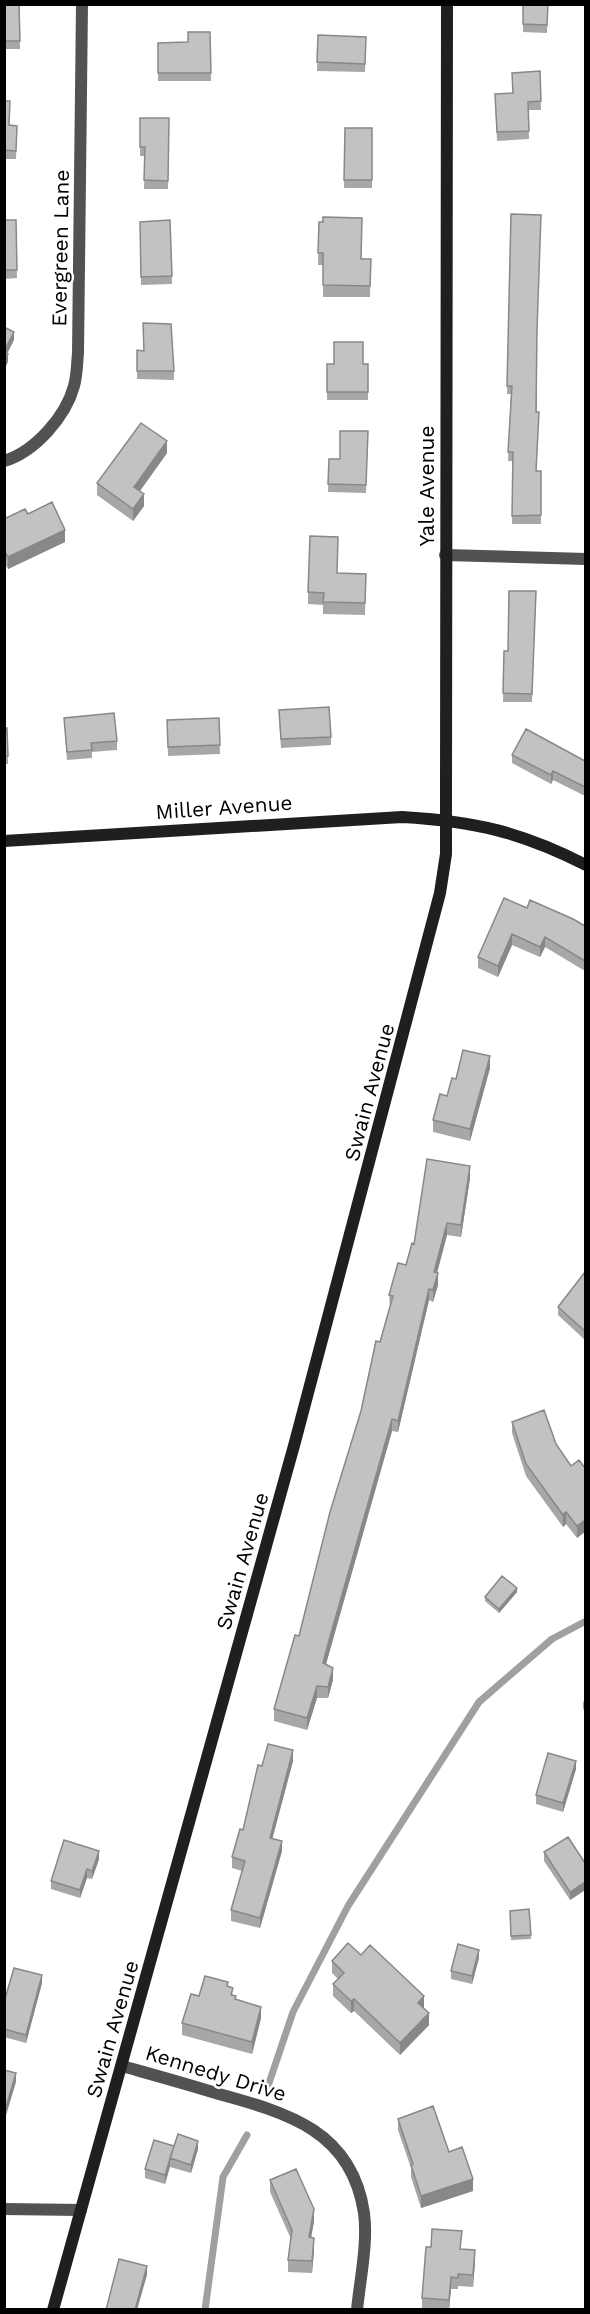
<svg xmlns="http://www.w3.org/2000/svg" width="590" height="2314" font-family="'Work Sans',sans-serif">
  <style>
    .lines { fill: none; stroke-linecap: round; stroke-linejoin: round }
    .stream { stroke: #a0a0a0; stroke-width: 7 }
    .street { stroke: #525252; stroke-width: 12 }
    .secondary { stroke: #1f1f1f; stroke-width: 12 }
    .wall { fill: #a7a7a7 }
    .shaded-wall { fill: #888 }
    .building { fill: #c2c2c2; stroke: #888; stroke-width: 1.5 }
    .labels { text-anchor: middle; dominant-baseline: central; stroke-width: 5; stroke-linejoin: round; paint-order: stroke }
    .street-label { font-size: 21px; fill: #000; stroke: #fff }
  </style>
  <rect width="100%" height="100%" fill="#fff"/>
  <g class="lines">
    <path class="stream" d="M267 2089 293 2012 348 1906 479 1702 552 1639 586 1621
      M205 2310 223 2177 247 2135"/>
    <path class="street" d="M4 461C35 452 66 416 74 386 77 376 77 363 78 353L82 4
      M445 555 586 559
      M122 2066C154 2075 187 2084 219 2094 288 2113 352 2131 364 2213 368 2244 360 2279 357 2310
      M4 2209 81 2210"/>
    <path class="secondary" d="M4 841 402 817C474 821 521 832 586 865
      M53 2310 295 1442 440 893 446 854V792L447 4"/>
  </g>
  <path class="wall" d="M4 4H19L20 49H4Z
    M523 4H548L547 33 523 32Z
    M210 32 211 81H158V43L188 42Z
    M318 35 366 37 365 72 317 71Z
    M540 71 541 110H528L529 139 497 141 495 102 512 93Z
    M4 101 9 125 17 126 16 159H4Z
    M140 118H169L168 189H144L145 156H140Z
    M345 128H372V188H344Z
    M511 214 537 338V471H541V524H512L513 461H508L511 394H507Z
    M4 220H16L17 278 4 279Z
    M170 220 172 284 141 285 140 222Z
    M319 222 361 259H371L370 297H323V265H318Z
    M137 350 143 351 174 371V380L137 379Z
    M327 364H368V400H327Z
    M368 431 366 493 328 492 329 459H340Z
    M167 453 140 491 144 506 133 521 97 495V483Z
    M28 514 65 542 8 569 4 562V519Z
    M338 573 366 574 365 615 323 614V605L308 604V592Z
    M536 591 532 702H503L504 651H508Z
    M64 718 117 741V750L92 752V758L67 760Z
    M219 718 220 754 168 756 167 720Z
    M279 718 331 737V745L281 748Z
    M4 728H7L8 764H4Z
    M512 755 585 761V796L553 780 551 784 512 763Z
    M527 908 585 926V971L545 947 540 957 512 945 498 977 478 968V957Z
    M490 1068 470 1141 433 1132V1120L456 1079Z
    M470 1178 461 1237 447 1235 437 1273 438 1285 433 1302 429 1300 398 1432 392 1431 328 1656 326 1664 333 1680 328 1698H317L307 1730 274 1721V1709L299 1636 390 1307 389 1295 406 1265 414 1244Z
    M585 1272V1340L558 1315V1307Z
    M512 1422 556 1444 571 1466 579 1460 577 1538 566 1524 563 1527 526 1476 512 1433Z
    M517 1592 499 1613 485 1601V1597Z
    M585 1700V1713L583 1708V1702Z
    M293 1761 272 1838 282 1851 260 1928 231 1921V1910L242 1871 232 1868V1857L243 1830 262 1766Z
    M576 1769 563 1812 536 1804V1795Z
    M544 1852 585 1863V1890L570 1900 544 1861Z
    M99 1859 92 1879 87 1878 80 1898 51 1889V1881Z
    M529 1909 531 1939 511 1940 510 1911Z
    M361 1955 424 2008 429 2025 400 2055 354 2011 351 2013 333 1996V1984L338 1979 332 1973V1961Z
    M479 1958 472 1984 451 1979V1971Z
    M42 1983 26 2043 4 2037V2002Z
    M228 1986 236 2000 261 2018 252 2054 182 2035V2023L199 1996Z
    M398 2119 449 2152 473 2191 421 2208 411 2177V2168L398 2130Z
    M174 2146 198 2149 191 2173 170 2167 165 2184 145 2178V2169Z
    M270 2180 314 2221 311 2238 314 2250 312 2273 288 2272V2260L291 2239 270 2192Z
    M461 2249 475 2262 473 2287 458 2286V2289H451L449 2310H422V2298Z"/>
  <path class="shaded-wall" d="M14 332V340L4 360V351Z
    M8 354V362L4 370V362Z
    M167 441V453L134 499V487Z
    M144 494V506L133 521V509Z
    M65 530V542L8 569V557Z
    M553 771V780L551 784V775Z
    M512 934V945L498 977V966Z
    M545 937V947L540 957V947Z
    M490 1056V1068L470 1141V1129Z
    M470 1166V1178L461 1237V1225Z
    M447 1223V1235L434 1284V1272Z
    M438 1273V1285L433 1302V1290Z
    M429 1289V1300L398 1432V1421Z
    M392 1419V1431L323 1675V1663L328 1644Z
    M566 1512V1524L563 1527V1515Z
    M585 1520V1532L577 1538V1526Z
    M517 1588V1592L499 1613V1609Z
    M333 1668V1680L328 1698V1687Z
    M317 1686V1698L307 1730V1718Z
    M293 1750V1761L270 1848V1838Z
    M576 1761V1769L563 1812V1803Z
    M282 1841V1851L260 1928V1918Z
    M99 1851V1859L92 1879V1871Z
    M87 1869V1878L80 1898V1890Z
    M585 1882V1890L570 1900V1892Z
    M479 1950V1958L472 1984V1976Z
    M42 1975V1983L26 2043V2035Z
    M424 1996V2008L418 2015V2003Z
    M354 1999V2011L351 2013V2001Z
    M261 2007V2018L252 2054V2042Z
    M429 2013V2025L400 2055V2043Z
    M16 2073V2082L4 2122V2114Z
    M198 2141V2149L191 2173V2165Z
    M170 2158V2166L165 2184V2175Z
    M473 2179V2191L421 2208V2196Z
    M314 2209V2221L309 2249V2237Z
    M314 2238V2250L312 2273V2261Z
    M475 2250V2262L473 2287V2275Z
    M147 2266V2275L137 2310H135Z
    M451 2277V2289L449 2310V2300Z"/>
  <path class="building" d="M4 4H19L20 41H4Z
    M523 4H548L547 25 523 24Z
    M188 32H210L211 73H158V43L188 42Z
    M318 35 366 37 365 64 317 62Z
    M540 71 541 101 528 102 529 131 497 132 495 94 513 93 512 73Z
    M4 101H10L9 125 17 126 16 151 4 150Z
    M140 118H169L168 181 144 180 145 147H140Z
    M345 128H372V180H344Z
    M511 214 541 215 537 330 536 412H539L536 471H541V515L512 516 513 452H508L512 386H507Z
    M323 217 362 218 361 259H371L370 286 323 285V253H318L319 222H323Z
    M4 220H16L17 270H4Z
    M170 220 172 276 141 277 140 222Z
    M143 323 171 324 174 371H137V350L144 351Z
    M4 327 14 332 4 351Z
    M334 342H363V364H368V392H327V364H334Z
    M4 353 8 354 4 362Z
    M141 423 167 441 134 487 144 494 133 509 97 483Z
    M340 431H368L366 485 328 484 329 459H340Z
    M52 502 65 530 8 557 4 550V519L25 509 28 514Z
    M310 536 338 537 337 573 366 574 365 603 323 602 324 593 308 592Z
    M509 591H536L532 694 503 693 504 651H508Z
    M329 707 331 737 281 739 279 710Z
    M114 713 117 741 91 743 92 750 67 752 64 718Z
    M219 718 220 745 168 747 167 720Z
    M4 728H7L8 756H4Z
    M526 729 585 761V787L553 771 551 775 512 755Z
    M504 898 527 908 530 900 573 919 585 926V961L545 937 540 947 512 934 498 966 478 957Z
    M463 1050 490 1056 470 1129 433 1120 440 1094 447 1096 452 1078 456 1079Z
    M427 1159 470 1166 461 1225 447 1223 434 1272 438 1273 433 1290 429 1289 398 1421 392 1419 328 1644 323 1663 333 1668 328 1687 317 1686 307 1718 274 1709 295 1635 299 1636 330 1512 361 1411 376 1341 380 1342 393 1296 389 1295 398 1263 406 1265 412 1243 414 1244Z
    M585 1272V1331L558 1307Z
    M544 1410 556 1444 571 1466 579 1460 585 1468V1520L577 1526 566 1512 563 1515 526 1464 512 1422Z
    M502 1576 517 1588 499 1609 485 1597Z
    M268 1744 293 1750 270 1838 282 1841 260 1918 231 1910 245 1861 232 1857 240 1829 243 1830 258 1765 262 1766Z
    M548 1753 576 1761 563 1803 536 1795Z
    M568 1837 585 1863V1882L570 1892 544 1852Z
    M64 1840 99 1851 92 1871 87 1869 80 1890 51 1881Z
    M529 1909 531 1935 511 1936 510 1911Z
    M348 1943 361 1955 370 1945 424 1996 418 2003 429 2013 400 2043 354 1999 351 2001 333 1984 344 1973 332 1961Z
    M458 1944 479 1950 472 1976 451 1971Z
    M14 1968 42 1975 26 2035 4 2029V2002Z
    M205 1976 228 1982 227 1986 233 1988 231 1995 236 1996 235 1999 261 2007 252 2042 182 2023 191 1994 199 1996Z
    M4 2070 16 2073 4 2114Z
    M433 2106 449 2152 462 2147 473 2179 421 2196 411 2165 413 2164 398 2119Z
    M178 2134 198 2141 191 2165 170 2158Z
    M154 2140 174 2146 165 2175 145 2169Z
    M296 2169 314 2209 309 2237 314 2238 312 2261 288 2260 292 2230 270 2180Z
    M432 2229 462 2231 460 2249 475 2250 473 2275 458 2274V2278L451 2277 449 2300 422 2298 426 2247H431Z
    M119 2259 147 2266 135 2310H106Z"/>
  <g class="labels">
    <g class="street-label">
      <text transform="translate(60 248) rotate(-89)">Evergreen Lane</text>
      <text transform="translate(426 486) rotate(-90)">Yale Avenue</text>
      <text transform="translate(224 807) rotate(-4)">Miller Avenue</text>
      <text transform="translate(369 1092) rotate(-75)">Swain Avenue</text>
      <text transform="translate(242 1561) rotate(-74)">Swain Avenue</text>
      <text transform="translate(112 2029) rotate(-74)">Swain Avenue</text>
      <text transform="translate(216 2073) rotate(17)">Kennedy Drive</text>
    </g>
  </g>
  <rect width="590" height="2314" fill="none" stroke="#000000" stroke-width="12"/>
</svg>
